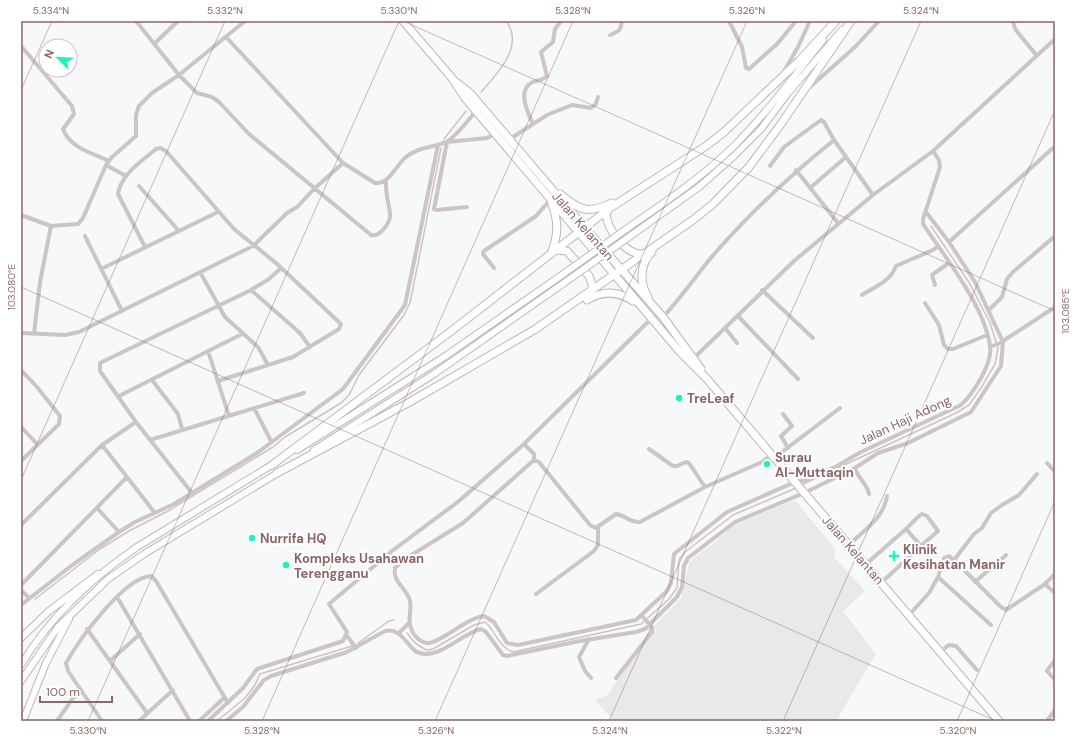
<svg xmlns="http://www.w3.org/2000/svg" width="1076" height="742" font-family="'DM Sans',sans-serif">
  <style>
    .built { fill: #eae9ea }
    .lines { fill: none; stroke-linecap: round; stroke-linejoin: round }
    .stream { stroke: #d1c0c4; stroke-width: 1.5 }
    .primary-casing { stroke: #c1b7b8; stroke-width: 8 }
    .trunk-casing { stroke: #bfb7b7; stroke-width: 9 }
    .minor { stroke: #cdc4c4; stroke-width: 4 }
    .primary { stroke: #fff; stroke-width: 6 }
    .trunk { stroke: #fff; stroke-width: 7 }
    .primary-bridge-casing { stroke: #c1b7b8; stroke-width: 8; stroke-linecap: butt }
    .primary-bridge { stroke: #fff; stroke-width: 6 }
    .ticks { fill: none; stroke: #8b6567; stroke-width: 1; stroke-opacity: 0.45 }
    .poi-dot { fill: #1bf5bb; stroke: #fff; stroke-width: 1.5 }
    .labels { text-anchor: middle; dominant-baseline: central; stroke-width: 4; stroke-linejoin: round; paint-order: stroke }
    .street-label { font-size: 13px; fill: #8b6567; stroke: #fff }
    .poi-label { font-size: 13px; font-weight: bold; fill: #8b6567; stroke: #fff; text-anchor: start }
    .neatline { fill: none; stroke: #8b6567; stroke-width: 1.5 }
    .ticks-label { font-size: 10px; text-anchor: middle; fill: #8b6567 }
  </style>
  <rect width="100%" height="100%" fill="#f7f8f9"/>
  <path class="built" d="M795 500 835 549 834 557 865 591 843 611 876 654 836 721H614L595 700 608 695 619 676 652 637 654 626 681 598 689 563 694 557 712 545 734 525Z"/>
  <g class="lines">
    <path class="stream" d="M481 92C497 74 525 46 506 21
      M444 139 466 111
      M801 485 956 413 969 405 981 388 995 364 998 348 990 323 970 284 931 226
      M35 599 100 549 129 531 168 511 273 447 285 437 341 403 349 395 359 375 404 315 410 303 441 148
      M407 633 415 643 426 650 433 649 474 625 485 622C496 631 498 647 513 652L641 624 669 599 677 588 679 560 685 552 733 515 796 488
      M358 643 389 621 394 620
      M217 721 245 698 255 685 260 674 352 646"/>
    <defs>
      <path id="primary" d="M632 225C667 201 702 177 733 147 766 114 794 76 823 40
        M636 232 699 187 734 156 761 129 788 93 842 30
        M297 450 444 357 559 277
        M314 450 434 374 564 283
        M21 638 49 611 98 574
        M21 665C49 618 92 578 137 547L275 463
        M21 681 58 627 108 579 144 554 281 471
        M23 721 46 663 69 619"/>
      <path id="trunk" d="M403 21 452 78 465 98 680 352 707 379 999 721
        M456 82 470 93 585 228 663 317 701 369
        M560 194C580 211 588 214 612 203
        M609 209 606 214C608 231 626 255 643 254
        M556 250 567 251 589 276 593 287 589 293
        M551 254C558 236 559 223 552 204
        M648 297C639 283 640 263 652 252
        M587 300C603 290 618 291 633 301
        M272 465 450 332 610 208 706 146 724 132 799 61 836 21
        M277 473 408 403 534 330 693 220 713 204 749 167 781 124 851 21"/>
    </defs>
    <use href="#primary" class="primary-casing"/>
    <use href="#trunk" class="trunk-casing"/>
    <path class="minor" d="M136 21 179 75 197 93 212 97 219 102 249 134 371 235C376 236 378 234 382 231 395 217 389 212 387 196 386 191 386 186 386 181
      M729 21 742 47 746 68 749 69 777 44 796 21
      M1013 21 1015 29 1037 56
      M610 35C617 32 623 30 621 21
      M226 37 343 163 375 183C389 185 396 165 406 157 418 147 432 148 446 142 455 138 469 119 476 111
      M154 44 178 21
      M21 46 72 106 74 114 63 129C70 148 92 153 109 161
      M783 73 798 47 810 21
      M810 87 855 47 879 21
      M533 124 547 115 572 105 591 108 596 104 598 97
      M510 139 533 124C528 113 516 89 533 82 538 80 543 80 547 76L541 52 553 42 555 29 561 21
      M106 165 126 176
      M770 166 784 147 821 120 824 122 834 140 873 195
      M796 170 838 223
      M139 186 179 231
      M810 188 846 157
      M467 207 437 210 434 209 447 142 487 138 495 134
      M21 215 51 226 78 224 83 218 106 165 111 158 136 136V115L139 106 152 93 179 75 245 21
      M85 236 122 311
      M949 242 1053 148
      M145 247 118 194C121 174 141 162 156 149L160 148 166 151 234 229 276 263 341 324 339 329 293 357 218 381
      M494 268 483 254 484 251 536 216 550 200
      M101 269 218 212
      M200 272 225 317 258 347 268 365
      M935 285 932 275 949 263
      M251 290 300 333 310 347
      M762 290 813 338
      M862 295C876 286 890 282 896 266L933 250 938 246
      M925 303 939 325 944 345 948 349H953L987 335
      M989 310 1002 297 1007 279 1013 272 1055 236
      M738 316 798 379
      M663 317C682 297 697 274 715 253 750 213 792 174 834 140
      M725 328 737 343
      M21 333 65 335 79 332 253 246 287 213 297 207 314 189 343 163
      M34 334 40 282 51 226
      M990 347 1000 343 1055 307
      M208 351 229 416
      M694 358 794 261 873 195 933 151 1055 39
      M21 370 37 387 60 416 59 424 21 461
      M152 380 178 414 182 429
      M119 396 242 334
      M254 408 271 441
      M783 414 792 426 781 436 788 448
      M21 427 38 445
      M150 440 304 393
      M524 444 534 454V460L463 523 402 561 395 568C392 582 407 588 410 601 412 610 407 620 411 628 413 635 421 644 429 643 444 641 464 619 484 616L494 622 507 643 518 645 636 620 667 591 671 583 674 554 727 512 795 482 806 480 837 466 861 452 961 405C973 394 993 363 990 346 985 307 945 257 923 224V219L940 167 939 160 933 151
      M102 445 155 513
      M649 449 673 466H677L686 462 689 463 705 487
      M774 458 840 408
      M534 460 539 462 590 525 596 528 616 514C625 515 630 523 640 522L705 487 762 462 771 455
      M1047 463 1055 472
      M855 468C858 479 867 483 869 494
      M1037 474 1019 495 1002 505 991 513 982 528 974 534 954 560 1001 607 1006 610 1045 584 1055 574
      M192 493 136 422 100 371V363L251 290 269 279 280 269
      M97 508 119 532
      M21 525 102 445 136 422
      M906 529 919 516 922 514 927 516 938 531 921 546
      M849 545C864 530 884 518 887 496
      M866 564 906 529 921 546 881 583
      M938 577 944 558 949 556 954 560
      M975 582 1006 555
      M1045 584 1055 593
      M21 585 127 477
      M21 590 29 598
      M536 594 594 551 598 545V526
      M117 597 190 721
      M21 605 71 566 119 532 135 522 174 504 257 453 343 389 405 305 438 145
      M909 615 929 593 938 577 991 625
      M87 629 147 713
      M399 633 410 622
      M347 636 356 648
      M589 639 579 657 585 671 591 678
      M940 652 949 645 956 646 977 670
      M1055 660 1047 671 1055 680
      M110 661 140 634
      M616 678 652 632V627L642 616
      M57 721 73 698 82 692
      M102 721 68 671 66 663C79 640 124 577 151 576L156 581 228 703
      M139 721 173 690
      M199 721 224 698
      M208 721 243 688 257 669 343 641 347 632 329 604 392 551 459 501 524 444 652 318
      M226 721 243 707 264 680 271 676 347 652 385 631C406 627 407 655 426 654 446 653 462 634 481 629L486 632 503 655 507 656 580 641 636 632 645 629 677 597 682 587 684 566 688 558 735 522 804 493 855 468 878 453 908 443 971 412 1001 366 1003 342 975 282 949 242 926 212
      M1047 721 1055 710"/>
    <use href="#primary" class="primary"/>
    <use href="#trunk" class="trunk"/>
    <defs>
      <path id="primary-bridge" d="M559 277 632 225
        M564 283 636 232"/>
    </defs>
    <use href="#primary-bridge" class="primary-bridge-casing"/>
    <use href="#primary-bridge" class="primary-bridge"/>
  </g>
  <path class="ticks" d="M403 21 1055 311M21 90 52 21M21 287 996 721M21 480 225 21M88 721 399 21M262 721 573 21M435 721 747 21M609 721 921 21M783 721 1055 110M957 721 1055 501"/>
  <g class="poi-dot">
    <circle cx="679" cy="398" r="4"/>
    <circle cx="767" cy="464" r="4"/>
    <circle cx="252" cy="538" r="4"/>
    <path d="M892 550h4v4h4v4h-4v4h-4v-4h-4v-4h4z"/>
    <circle cx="286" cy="565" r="4"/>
  </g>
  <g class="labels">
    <g class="street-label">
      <text transform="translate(583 226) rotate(49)">Jalan Kelantan</text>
      <text transform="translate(905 420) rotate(-25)">Jalan Haji Adong</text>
      <text transform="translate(853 550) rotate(49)">Jalan Kelantan</text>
    </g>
    <g class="poi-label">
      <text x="687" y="398">TreLeaf</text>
      <text x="775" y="457">Surau<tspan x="775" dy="15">Al-Muttaqin</tspan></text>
      <text x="260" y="538">Nurrifa HQ</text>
      <text x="903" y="549">Klinik<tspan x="903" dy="15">Kesihatan Manir</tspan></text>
      <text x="294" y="558">Kompleks Usahawan<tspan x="294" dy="15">Terengganu</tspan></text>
    </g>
  </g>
  <rect width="1076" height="742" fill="none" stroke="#ffffff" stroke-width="44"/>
  <g transform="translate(58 58) rotate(294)"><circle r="19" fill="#ffffff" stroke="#d1c1c2"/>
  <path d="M0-3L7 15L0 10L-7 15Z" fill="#1bf5bb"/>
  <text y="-6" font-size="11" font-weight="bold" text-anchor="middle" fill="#8b6567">N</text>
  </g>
  <path d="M40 696v6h72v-6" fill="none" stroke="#8b6567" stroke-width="2"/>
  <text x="46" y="696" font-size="12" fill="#8b6567" stroke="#ffffff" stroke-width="3" paint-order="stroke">100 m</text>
  <rect x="22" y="22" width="1032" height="698" class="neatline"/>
  <g class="ticks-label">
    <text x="51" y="14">5.334°N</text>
    <text x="225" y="14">5.332°N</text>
    <text x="399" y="14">5.330°N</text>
    <text x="573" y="14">5.328°N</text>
    <text x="747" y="14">5.326°N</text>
    <text x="921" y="14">5.324°N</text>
    <text transform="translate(11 287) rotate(-90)" y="4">103.080°E</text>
    <text transform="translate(1065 311) rotate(-90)" y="4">103.085°E</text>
    <text x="88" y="734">5.330°N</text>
    <text x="262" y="734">5.328°N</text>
    <text x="436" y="734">5.326°N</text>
    <text x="610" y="734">5.324°N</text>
    <text x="784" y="734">5.322°N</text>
    <text x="958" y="734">5.320°N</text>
  </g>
</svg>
